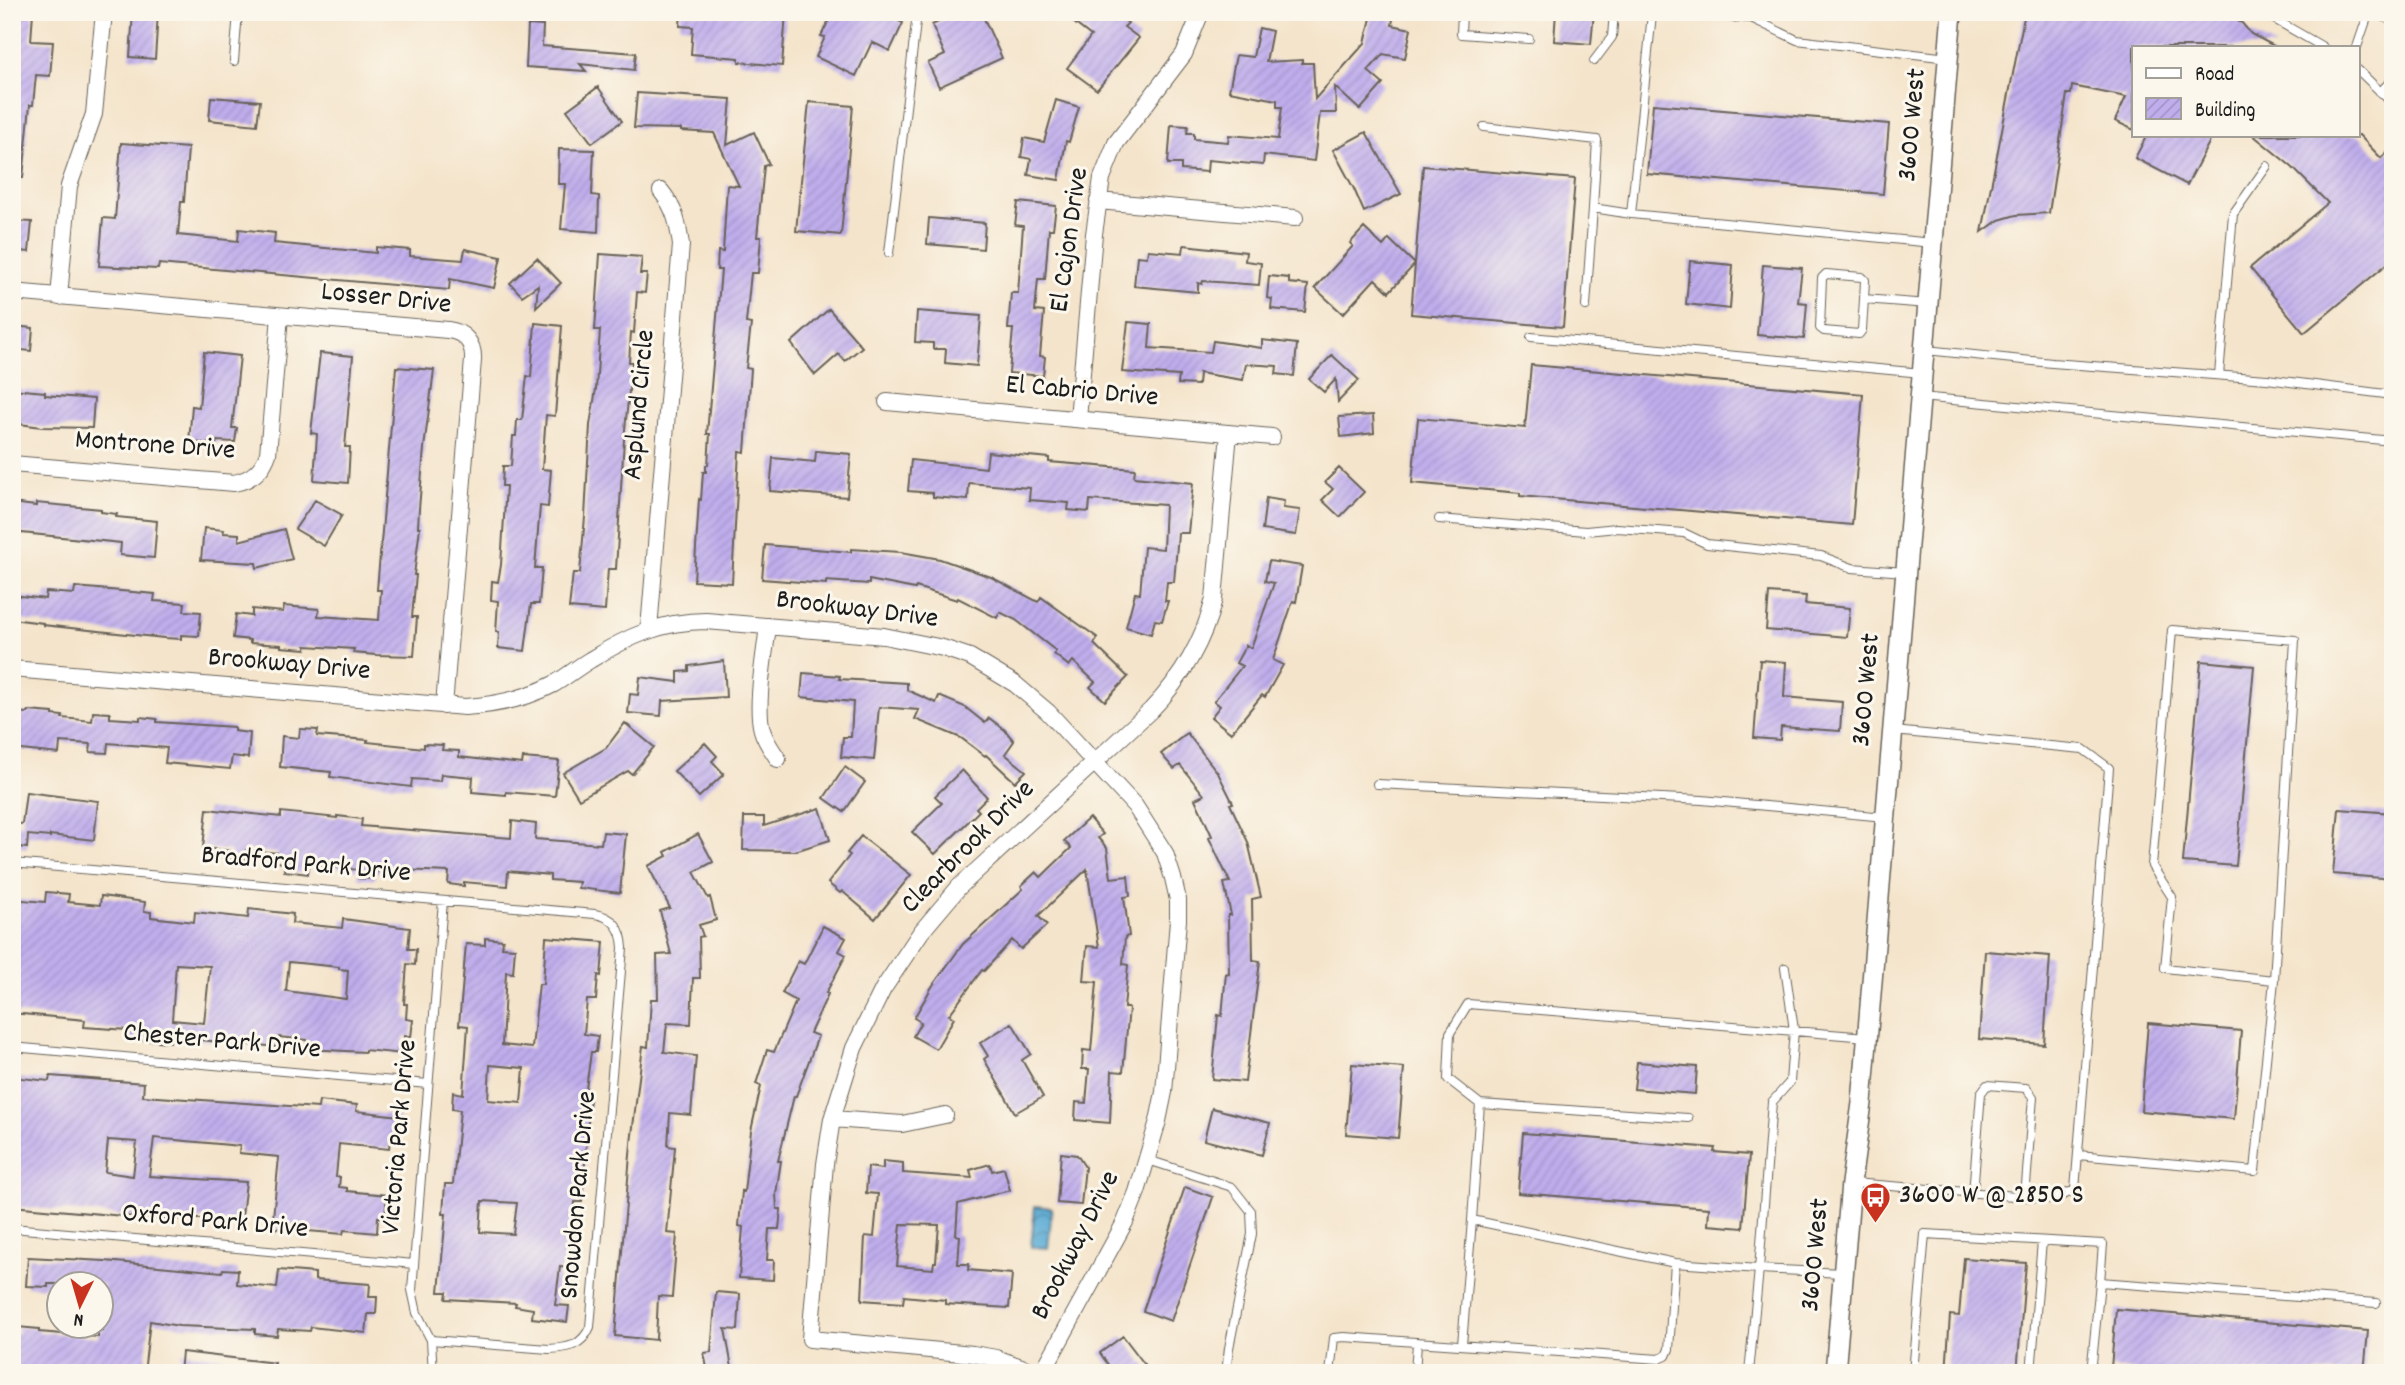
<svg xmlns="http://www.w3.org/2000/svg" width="2405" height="1385" font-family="Dekko,sans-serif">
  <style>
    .water { fill: url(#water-waves); stroke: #3a6378; stroke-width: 2 }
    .building { fill: url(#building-hatch); fill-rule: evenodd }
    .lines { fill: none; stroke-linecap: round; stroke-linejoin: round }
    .service-casing { stroke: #686259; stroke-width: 10 }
    .minor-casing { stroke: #686259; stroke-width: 18 }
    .tertiary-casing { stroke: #686259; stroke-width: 22 }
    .service { stroke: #fff; stroke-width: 8 }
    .minor { stroke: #fff; stroke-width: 16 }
    .tertiary { stroke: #fff; stroke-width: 19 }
    .labels { text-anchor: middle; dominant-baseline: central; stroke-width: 6; stroke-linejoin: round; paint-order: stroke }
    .street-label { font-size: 28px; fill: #1c1c1c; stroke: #fbf7ec }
    .poi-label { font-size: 28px; fill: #1c1c1c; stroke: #fbf7ec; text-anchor: start }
  </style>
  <defs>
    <pattern id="water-waves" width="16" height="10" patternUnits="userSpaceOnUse" patternTransform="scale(1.75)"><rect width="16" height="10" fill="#59aad4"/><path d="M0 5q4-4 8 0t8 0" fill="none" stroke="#498aab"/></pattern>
    <pattern id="building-hatch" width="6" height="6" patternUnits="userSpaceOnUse" patternTransform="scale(1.75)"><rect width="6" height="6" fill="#bfadec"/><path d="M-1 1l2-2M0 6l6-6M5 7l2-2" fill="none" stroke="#a494ca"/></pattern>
  </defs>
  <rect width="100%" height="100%" fill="#fbf7ec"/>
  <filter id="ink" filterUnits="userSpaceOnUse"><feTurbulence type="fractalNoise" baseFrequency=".0143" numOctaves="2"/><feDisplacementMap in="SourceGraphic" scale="14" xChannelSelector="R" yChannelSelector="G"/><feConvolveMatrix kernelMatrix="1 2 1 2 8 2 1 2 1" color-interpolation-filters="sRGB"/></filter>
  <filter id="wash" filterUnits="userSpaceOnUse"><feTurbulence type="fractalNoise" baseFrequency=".00686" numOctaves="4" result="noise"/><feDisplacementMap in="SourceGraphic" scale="28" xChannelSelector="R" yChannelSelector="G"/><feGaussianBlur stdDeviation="1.57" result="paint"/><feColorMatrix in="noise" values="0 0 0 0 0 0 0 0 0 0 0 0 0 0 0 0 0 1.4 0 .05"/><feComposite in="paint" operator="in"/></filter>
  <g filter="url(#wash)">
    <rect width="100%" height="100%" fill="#f4e4cb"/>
    <path class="water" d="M1035 1206 1052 1208 1048 1248 1031 1247Z"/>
    <g id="blocks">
      <path class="building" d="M12 12H33L31 41 53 42 50 76 36 75 33 105H30L23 178H12Z
        M133 12H158L155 59 130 57Z
        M681 12 730 16V12H786L782 66 739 62V58L691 54 693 27 680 26Z
        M833 12H881L903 23 890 51 872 42 856 76 816 57 825 37 821 36Z
        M959 12H981L1002 58 939 87 928 63 945 55 932 25Z
        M1081 12H1114L1128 23 1124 27 1139 38 1097 90 1067 68 1091 36 1073 22Z
        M1556 12H1594L1591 44 1554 41Z
        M2025 12H2165L2179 19 2182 12H2227L2235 17 2234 19 2242 23 2251 34 2276 47H2134V130L2115 121 2126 97 2072 86 2071 94H2067L2049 213 2016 215 1999 220 1982 232Z
        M1372 14 1393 19 1392 25 1411 29 1405 58 1383 54 1368 71 1383 84 1360 110 1335 87 1336 113H1320L1314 161 1264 155 1263 165 1208 160 1207 172 1181 170V164H1168L1171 125 1188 126 1187 133H1194V139L1228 142 1229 135 1278 139 1282 107H1277V100L1229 91 1236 55 1253 57 1259 28 1272 31 1266 62 1302 60V63H1313L1315 99 1365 43Z
        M528 25 543 26 542 46 636 53 634 70 580 64 586 71 526 67Z
        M598 87 622 121 592 143 567 110Z
        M637 93 731 99 727 145 754 132 769 164 764 166 757 237H761L758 273H751L746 323 751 324 746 368 751 369 745 452 739 451 732 583 694 581 699 499 701 500 703 472H706V465H708L710 434H707L721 270H717L718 251 723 252 727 185 739 186 714 133 681 131V129L634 128Z
        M211 97 260 101 257 125 209 120Z
        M1056 100 1079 107 1069 142 1066 141 1059 180 1028 175 1031 159 1021 157 1024 138 1044 142Z
        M809 102 853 106 841 235 796 231Z
        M1653 104 1889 124 1883 194 1647 174Z
        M1366 132 1401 194 1364 212 1354 189 1333 150Z
        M2147 135H2213L2187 185 2135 158Z
        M2253 135H2359L2381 158 2393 147V259L2304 333 2250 268 2328 203 2292 167Z
        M121 143 188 148 184 202H181L178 235 238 241 239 229 275 233 274 243 376 253V247L410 250V256L463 260 465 249 501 257 494 288 450 279 449 290 159 264 158 269 99 266 103 218 115 219Z
        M559 149 594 150 592 195 599 196 598 232 561 229 565 184H558Z
        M1423 166 1575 179 1563 327 1411 314 1415 264 1389 292 1375 279 1343 314 1315 288 1353 246 1350 243 1364 228 1383 246 1389 239 1415 264Z
        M1018 202 1056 206 1053 229H1049L1045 279H1038L1035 311 1044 312 1040 356 1045 357 1043 376 1009 373 1013 329H1008L1011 293H1018L1023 226 1015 225Z
        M929 218 985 223 983 249 927 244Z
        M12 221 32 222 29 252 12 250Z
        M1184 245 1246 252 1245 261 1261 263 1259 285 1203 281 1202 284 1198 283V292L1134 286 1137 256 1147 257 1148 250 1183 253Z
        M600 254 642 257 640 274H647L645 293 637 292 634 333 631 332 629 362H632L624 439 616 569H608L605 611 569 608 573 573H580L585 517 590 425 596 389 600 330H595Z
        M537 258 561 283 536 307 538 285 522 296 510 283Z
        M1690 261 1733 265 1730 309 1686 304Z
        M1763 265 1802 268 1798 302 1807 303 1804 339 1757 335Z
        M1269 276 1289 278V283L1308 285 1305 312 1271 309 1272 299 1267 298Z
        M829 309 862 347 845 361 839 354 815 375 791 343Z
        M917 311 981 316 977 366 945 363 946 349H933V343L915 342Z
        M1128 322 1151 324 1149 348 1211 352 1213 341 1262 348V340L1297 344 1294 376 1276 374 1277 366 1246 364 1243 380 1199 373 1198 385 1178 384 1179 376 1122 372Z
        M535 323 562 326 555 416 546 415 542 469 551 470 548 507 540 506 535 568H542L539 604H531L525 651 498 648 499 632H496L498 601 491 600 492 581 498 582 501 565 506 486H502L503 466H511L513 436H516L517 420H522L527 376 531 377Z
        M12 326 33 328 31 351 12 349Z
        M204 352 240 356 232 428H237L235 442 217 441 216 444 189 442 192 406 199 407Z
        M320 353 353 356 345 447H350L348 483 314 480 317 434 311 433Z
        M1332 355 1359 380 1338 402 1336 379 1324 392 1309 379Z
        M1531 365 1863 394 1852 525 1520 496V493L1412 483 1418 418 1525 428Z
        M396 367 434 370 424 448 419 509 418 527H420L414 575H416L412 617H417L414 656 376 655 353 653 354 649 306 646V649L281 647V645L250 643V640L233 638 236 614 252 616V609L283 612 284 606 319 609 318 616 379 620 381 590H377Z
        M12 389 45 392V395L94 399 92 428 42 427 12 423Z
        M1373 415 1374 433 1341 437 1339 417Z
        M816 451 851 454 847 497 770 491 773 458 815 462Z
        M988 452 1049 458V462L1135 469 1134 477 1193 483 1188 533H1178L1174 582H1167L1165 601H1168L1162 621 1155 620 1151 634 1126 627 1135 593 1140 594 1144 547 1163 549 1165 505 1090 500 1089 512 1068 510 1069 503 1029 500 1030 488 969 483 968 500 933 497V493L908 491 911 460 986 468Z
        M1339 468 1364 492 1340 517 1322 500 1333 489 1325 482Z
        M1266 498 1284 501 1283 508 1300 510 1296 535 1262 530Z
        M315 500 342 515 324 546 295 529Z
        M12 503 36 506V503L101 509V512L117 514 116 517 157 521 154 558 120 555 121 543 12 532Z
        M204 528 224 530 223 533 239 534V541L284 529 292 559 257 568 256 563 201 560Z
        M765 545 851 552V549L901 552 940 559 991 577 1038 602 1041 597 1098 638 1094 644 1128 677 1105 701 1090 687 1095 682 1073 661 1069 666 1054 654 1056 651 1016 620 1000 612 997 618 958 598 957 600 916 587 915 589 869 580V584L826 581V584L762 579Z
        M1269 561 1302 566 1296 602 1293 601 1273 660 1283 665 1265 697 1262 695 1231 733 1211 717 1220 706 1214 701 1242 666 1236 663 1246 645 1251 648 1274 583 1265 581Z
        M75 587 155 594 154 601 185 603 184 611 201 612 199 636 181 635V639L164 638 43 625V623L12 619V595L45 599 46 592 74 594Z
        M1769 593 1806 596 1805 604 1850 608 1847 637 1766 630Z
        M1760 660 1786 662 1784 697 1842 702 1840 731 1781 727 1780 740 1754 738Z
        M724 661 726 697 662 701 661 716 628 713 630 694 638 695 640 677 678 682V672L689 671V666Z
        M2201 661 2254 666 2236 866 2183 862Z
        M803 673 840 676 839 679 907 683V690L936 703 939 696 965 707 985 723 989 718 1005 730 1014 741 1005 754 1026 771 1015 782 986 755 985 756 961 738 915 719 919 710 879 707 874 760 841 757 843 737H851L853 702 801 697Z
        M28 711 53 713V715L63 716 62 718 92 721 93 712 110 713V718L140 720V717L157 719V722L234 727V731L250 733 248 758 232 756 230 769 165 763 167 748 108 743 107 753 90 752 91 744 60 742 59 754 12 749V712L28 713Z
        M625 723 654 747 632 774 628 771 579 799 563 773 606 748Z
        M300 729 318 730 317 736 368 740 367 742 424 748V744L443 745 442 750 459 751V757L522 764 523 758 559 761 555 796 506 792V795L472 792 473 777 441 774 440 781 412 779 411 787 330 777 331 772 280 767 282 736 299 738Z
        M1187 733 1218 773 1233 803 1230 804 1248 842 1261 897 1252 899 1253 960 1260 961 1245 1082 1212 1079 1218 1015 1222 1016 1226 973 1229 974 1228 915H1231L1224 883 1230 882 1209 838 1212 836 1195 799 1204 795 1180 765 1174 769 1161 754Z
        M705 743 717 756 712 761 724 774 699 797 674 771Z
        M845 767 865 782 844 812 824 798Z
        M962 770 987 797 976 808 979 811 935 854 912 832 942 803 935 796Z
        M26 792 98 801 94 840 50 835V837L28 835 27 848 12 846V823L22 824Z
        M820 808 830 840 795 851 743 850 744 817H764V826Z
        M207 809 281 817V812L337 818V816L362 819 361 826 511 838 512 821 536 824 535 839 601 844 603 832 626 834 620 893 578 888 579 882 550 880V875L508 871 507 886 464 882V886L448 884 449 872 402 870 401 873 376 871 375 879 358 878 359 870 309 864 308 874 284 871 285 863 276 862 277 853 246 850 245 862 230 860 231 851 203 848Z
        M2339 809 2393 813V879L2333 874Z
        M1089 818 1103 834 1098 838 1107 848 1111 878 1128 876 1130 896 1124 897 1129 936 1125 937 1123 964 1128 965 1124 1008H1129L1127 1029 1123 1072 1112 1071 1110 1123 1075 1120 1076 1102 1086 1103 1089 1069H1082L1083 1050 1091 1051 1097 982 1084 981 1087 946 1099 947 1087 869 1038 916 1047 925 1021 949 1012 940 984 971 982 970 949 1015 954 1018 936 1049 913 1036 921 1022 914 1018 933 985 963 944 1023 889 1021 886 1036 872 1041 877 1071 848 1064 841Z
        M698 834 713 862 694 872 708 898 710 897 716 920 699 925 703 936 699 937 700 978H693L691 1024 667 1023 664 1052 696 1056 691 1115 670 1113 668 1146 675 1147 667 1233 677 1234 672 1297 658 1296 656 1340 615 1336 631 1143 643 1046 648 1047 651 999H658L657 955 671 954 660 911 670 908 648 866 667 856 665 852Z
        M861 836 911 875 875 919 842 891 840 893 828 883 850 855 847 853Z
        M46 892 69 894 68 902 100 905 101 896 145 902 144 911 151 912V917L194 922 195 912 248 918 249 909 293 914 292 923 342 928 343 919 410 928 408 949H416L415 965 407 964 404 1004H407L406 1019 413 1020 411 1037 404 1036 403 1054 365 1050V1052L306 1049 307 1040 279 1037 278 1047 245 1044 244 1050 229 1049 230 1043 171 1037 170 1042 127 1039 128 1030 84 1027 85 1020 12 1013 15 949 12 948V899L45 902ZM289 962 339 967V969L348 970 346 999 286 991ZM176 964 210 966 204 1023 172 1020Z
        M823 926 846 938 839 951 846 955 826 993 828 994 810 1033 818 1036 796 1096H794L778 1161H781L776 1194 777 1209H781L779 1229H769L767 1260H774L773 1280 739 1278 743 1227 739 1226 742 1191 744 1192 751 1131 761 1086 756 1084 767 1050 774 1052 796 1001 782 993 798 961 804 964Z
        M546 937 604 942 601 976 598 975 596 1000H587L584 1034 598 1036 596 1052H591L585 1096H590L582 1202H575L569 1261 567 1268 560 1267 555 1305 569 1306 567 1322 532 1318 533 1309 515 1306 516 1303 446 1299 447 1292H439L446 1214H443L445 1184H453L460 1110 452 1109 453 1092 463 1094 468 1026 459 1025 466 944 485 945V938L503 940 502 947 515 948 513 973 506 972 502 1045 532 1048 539 984H543ZM490 1065 524 1068 521 1103 488 1100ZM482 1201 517 1203 513 1234 480 1232Z
        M1985 951 2050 956 2044 1044 1979 1039Z
        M1012 1023 1031 1054 1022 1060 1043 1097 1015 1113 984 1059 988 1056 980 1043Z
        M2148 1023 2241 1031 2234 1119 2141 1111Z
        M1637 1062 1697 1067 1695 1094 1634 1089Z
        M1352 1064 1404 1068 1398 1138 1346 1134Z
        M50 1076 144 1083 143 1096 318 1108 319 1101 357 1105 356 1111 399 1116 397 1140 390 1139 389 1149 339 1144 336 1177H340L339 1187 347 1188V1191L387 1195 385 1218 378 1217 377 1233 344 1230 343 1234 272 1228 279 1157 239 1153 240 1146 154 1138 149 1176 246 1182 241 1224 205 1219H157L12 1206V1077L49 1081ZM108 1140 137 1142 133 1176 105 1172Z
        M1212 1108 1270 1123 1262 1155 1204 1140Z
        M1523 1133 1715 1148 1714 1152 1749 1155 1743 1228 1708 1225 1709 1208 1518 1193Z
        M1061 1153 1077 1155 1085 1167 1081 1205 1057 1203Z
        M883 1161 903 1163V1173L972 1178 970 1170 990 1164 992 1171 1004 1168 1010 1190 958 1204 956 1235 960 1236 958 1264H969L968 1270 1012 1274 1009 1308 945 1304V1300L904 1296 903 1303 862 1300 865 1236 874 1237 878 1194 866 1193 868 1167 883 1169ZM901 1224 939 1225 936 1262H934L933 1269 897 1266Z
        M1185 1187 1213 1197 1171 1321 1143 1311Z
        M28 1257 105 1261 222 1272 223 1269 238 1270 237 1284 277 1288 279 1270 315 1273V1280L370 1284 369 1297H377L376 1314H368L366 1333 311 1327 310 1331 278 1329 277 1336 255 1334V1329L179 1326 150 1321 144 1373H12V1333H18V1327L39 1329V1332L98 1337V1331H102L103 1284H48V1287L26 1286Z
        M1964 1258 2026 1263 2017 1373H1946L1950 1315 1959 1316Z
        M716 1292 740 1294 738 1330 725 1329 733 1373H708L704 1353 711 1352Z
        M2116 1309 2368 1331 2364 1373H2161L2111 1368Z
        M1123 1336 1136 1353 1151 1373H1114L1100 1353Z
        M182 1352 275 1363 274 1373H180Z"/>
    </g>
  </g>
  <g filter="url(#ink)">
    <use href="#blocks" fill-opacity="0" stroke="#686259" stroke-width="2"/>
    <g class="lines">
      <defs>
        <path id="service" d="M1462 12 1461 34 1529 39
          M2262 12 2323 47
          M2376 12 2393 22
          M2357 47 2369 12
          M234 61 238 12
          M1594 61 1612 37 1614 12
          M2358 70 2393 104
          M2380 92 2393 79
          M1484 127 1597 140 1593 208 1631 214
          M1933 243 1631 214 1652 14 1751 18 1797 40 1948 58
          M889 253 916 22 915 12
          M1864 299 1865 280 1862 277 1826 274 1822 278 1820 328 1824 331 1859 334 1862 330 1864 299 1928 304
          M1586 306 1593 208
          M1531 337 1922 373
          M1926 350 2052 363 2267 379 2393 395
          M2219 375 2233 214 2267 166
          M1920 397 2393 441
          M1439 519 1586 531 1617 528 1684 533 1707 544 1821 556 1852 568 1905 572
          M1377 784 1702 800 1885 817
          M12 863 595 914C614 917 622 929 623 948L590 1327C582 1346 568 1348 549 1349L431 1340
          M12 1047 428 1084
          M1480 1104 1448 1079 1450 1033 1468 1004 1867 1037
          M1688 1118 1480 1104 1472 1220 1675 1263 1759 1269 1772 1102 1790 1082 1794 1030 1785 968
          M2078 1155 2255 1171 2274 980 2295 640 2172 630 2152 866 2172 897 2165 968 2274 980
          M1148 1160 1232 1187 1251 1211 1252 1234 1229 1348 1226 1373
          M1853 1183 2053 1199 2075 1190 2109 768 2083 749 1893 731
          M1973 1193 1981 1093 1987 1085 2026 1088 2033 1097 2025 1197
          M12 1228 414 1264
          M1462 1345 1472 1220
          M433 1373 431 1340 417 1313 412 1290 443 901
          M1330 1373 1334 1338 1344 1337 1659 1359 1666 1356 1669 1349 1675 1263
          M1415 1373 1417 1343
          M1749 1373 1759 1269 1843 1273
          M1913 1373 1925 1234 2103 1244 2100 1282 2376 1303
          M2031 1373 2042 1241
          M2091 1373 2100 1282"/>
        <path id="minor" d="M1098 201 1295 218
          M12 292 448 330C464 332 474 343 473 360L444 706
          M59 297 69 186 94 114 104 12
          M887 402 1272 437
          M1078 419 1094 234 1102 178 1116 143 1184 54 1201 12
          M12 464 234 483C251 480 262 471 268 454L280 316
          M768 626C765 653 755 705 762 730 765 741 772 750 778 759
          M649 629 681 245C678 224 675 208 661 191
          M12 669 465 707C495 705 528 698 554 684 566 677 578 667 590 660 627 637 662 621 706 621L884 636 943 648 970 657 1015 684 1048 712 1135 806 1165 853 1173 878 1178 900V920L1164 1092 1158 1121 1137 1192 1125 1222 1042 1373
          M832 1119 902 1124 945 1115
          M1038 1373 996 1358 973 1354 810 1339 825 1164 832 1119 854 1048 883 989 921 932 959 887 1151 710C1182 678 1203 643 1214 599L1229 433"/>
        <path id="tertiary" d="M1835 1373 1851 1183 1862 1103 1952 12"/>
      </defs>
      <use href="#service" class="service-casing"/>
      <use href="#minor" class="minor-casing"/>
      <use href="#tertiary" class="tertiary-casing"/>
      <use href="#service" class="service"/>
      <use href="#minor" class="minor"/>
      <use href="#tertiary" class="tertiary"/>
    </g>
  </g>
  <defs>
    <symbol id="bus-pin" viewBox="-11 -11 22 30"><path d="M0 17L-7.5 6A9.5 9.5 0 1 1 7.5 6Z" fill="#c8321e" stroke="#fbf7ec"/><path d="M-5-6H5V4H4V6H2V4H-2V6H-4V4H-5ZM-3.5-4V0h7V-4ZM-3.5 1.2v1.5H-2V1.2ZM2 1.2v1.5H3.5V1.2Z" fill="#fff"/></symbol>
  </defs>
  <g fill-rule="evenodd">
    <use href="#bus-pin" x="1858" y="1180" width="35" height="47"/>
  </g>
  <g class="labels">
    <g class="street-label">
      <text transform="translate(1914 125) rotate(-85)">3600 West</text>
      <text transform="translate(1071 240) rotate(-82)">El Cajon Drive</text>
      <text transform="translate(386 300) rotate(6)">Losser Drive</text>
      <text transform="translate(1082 393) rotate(5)">El Cabrio Drive</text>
      <text transform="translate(641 405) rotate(-85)">Asplund Circle</text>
      <text transform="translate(155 447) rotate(4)">Montrone Drive</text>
      <text transform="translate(857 611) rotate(7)">Brookway Drive</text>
      <text transform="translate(289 666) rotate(5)">Brookway Drive</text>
      <text transform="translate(1868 690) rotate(-85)">3600 West</text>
      <text transform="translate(969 848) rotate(-45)">Clearbrook Drive</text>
      <text transform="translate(306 866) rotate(5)">Bradford Park Drive</text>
      <text transform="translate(222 1043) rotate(5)">Chester Park Drive</text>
      <text transform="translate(401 1137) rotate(-85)">Victoria Park Drive</text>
      <text transform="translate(580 1195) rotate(-85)">Snowdon Park Drive</text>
      <text transform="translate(215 1223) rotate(5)">Oxford Park Drive</text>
      <text transform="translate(1077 1246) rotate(-63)">Brookway Drive</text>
      <text transform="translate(1817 1255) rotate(-85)">3600 West</text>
    </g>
    <g class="poi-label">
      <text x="1899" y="1197">3600 W @ 2850 S</text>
    </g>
  </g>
  <rect width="2405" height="1385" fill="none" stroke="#fbf7ec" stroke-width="42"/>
  <rect x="2132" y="46" width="228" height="91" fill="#fbf7ec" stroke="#a29f99" stroke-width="2"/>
  <rect x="2146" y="68" width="35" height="10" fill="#ffffff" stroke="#a29f99" stroke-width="2"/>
  <text x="2195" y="80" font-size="21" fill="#1c1c1c">Road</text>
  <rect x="2146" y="98" width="35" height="21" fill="url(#building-hatch)" stroke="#a29f99" stroke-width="2"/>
  <text x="2195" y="116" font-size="21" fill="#1c1c1c">Building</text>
  <g transform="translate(80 1305) rotate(185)"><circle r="33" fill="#fbf7ec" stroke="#a29f99" stroke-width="2"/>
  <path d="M0-5L12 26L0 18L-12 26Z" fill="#c8321e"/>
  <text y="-10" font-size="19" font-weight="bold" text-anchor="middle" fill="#1c1c1c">N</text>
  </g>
</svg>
